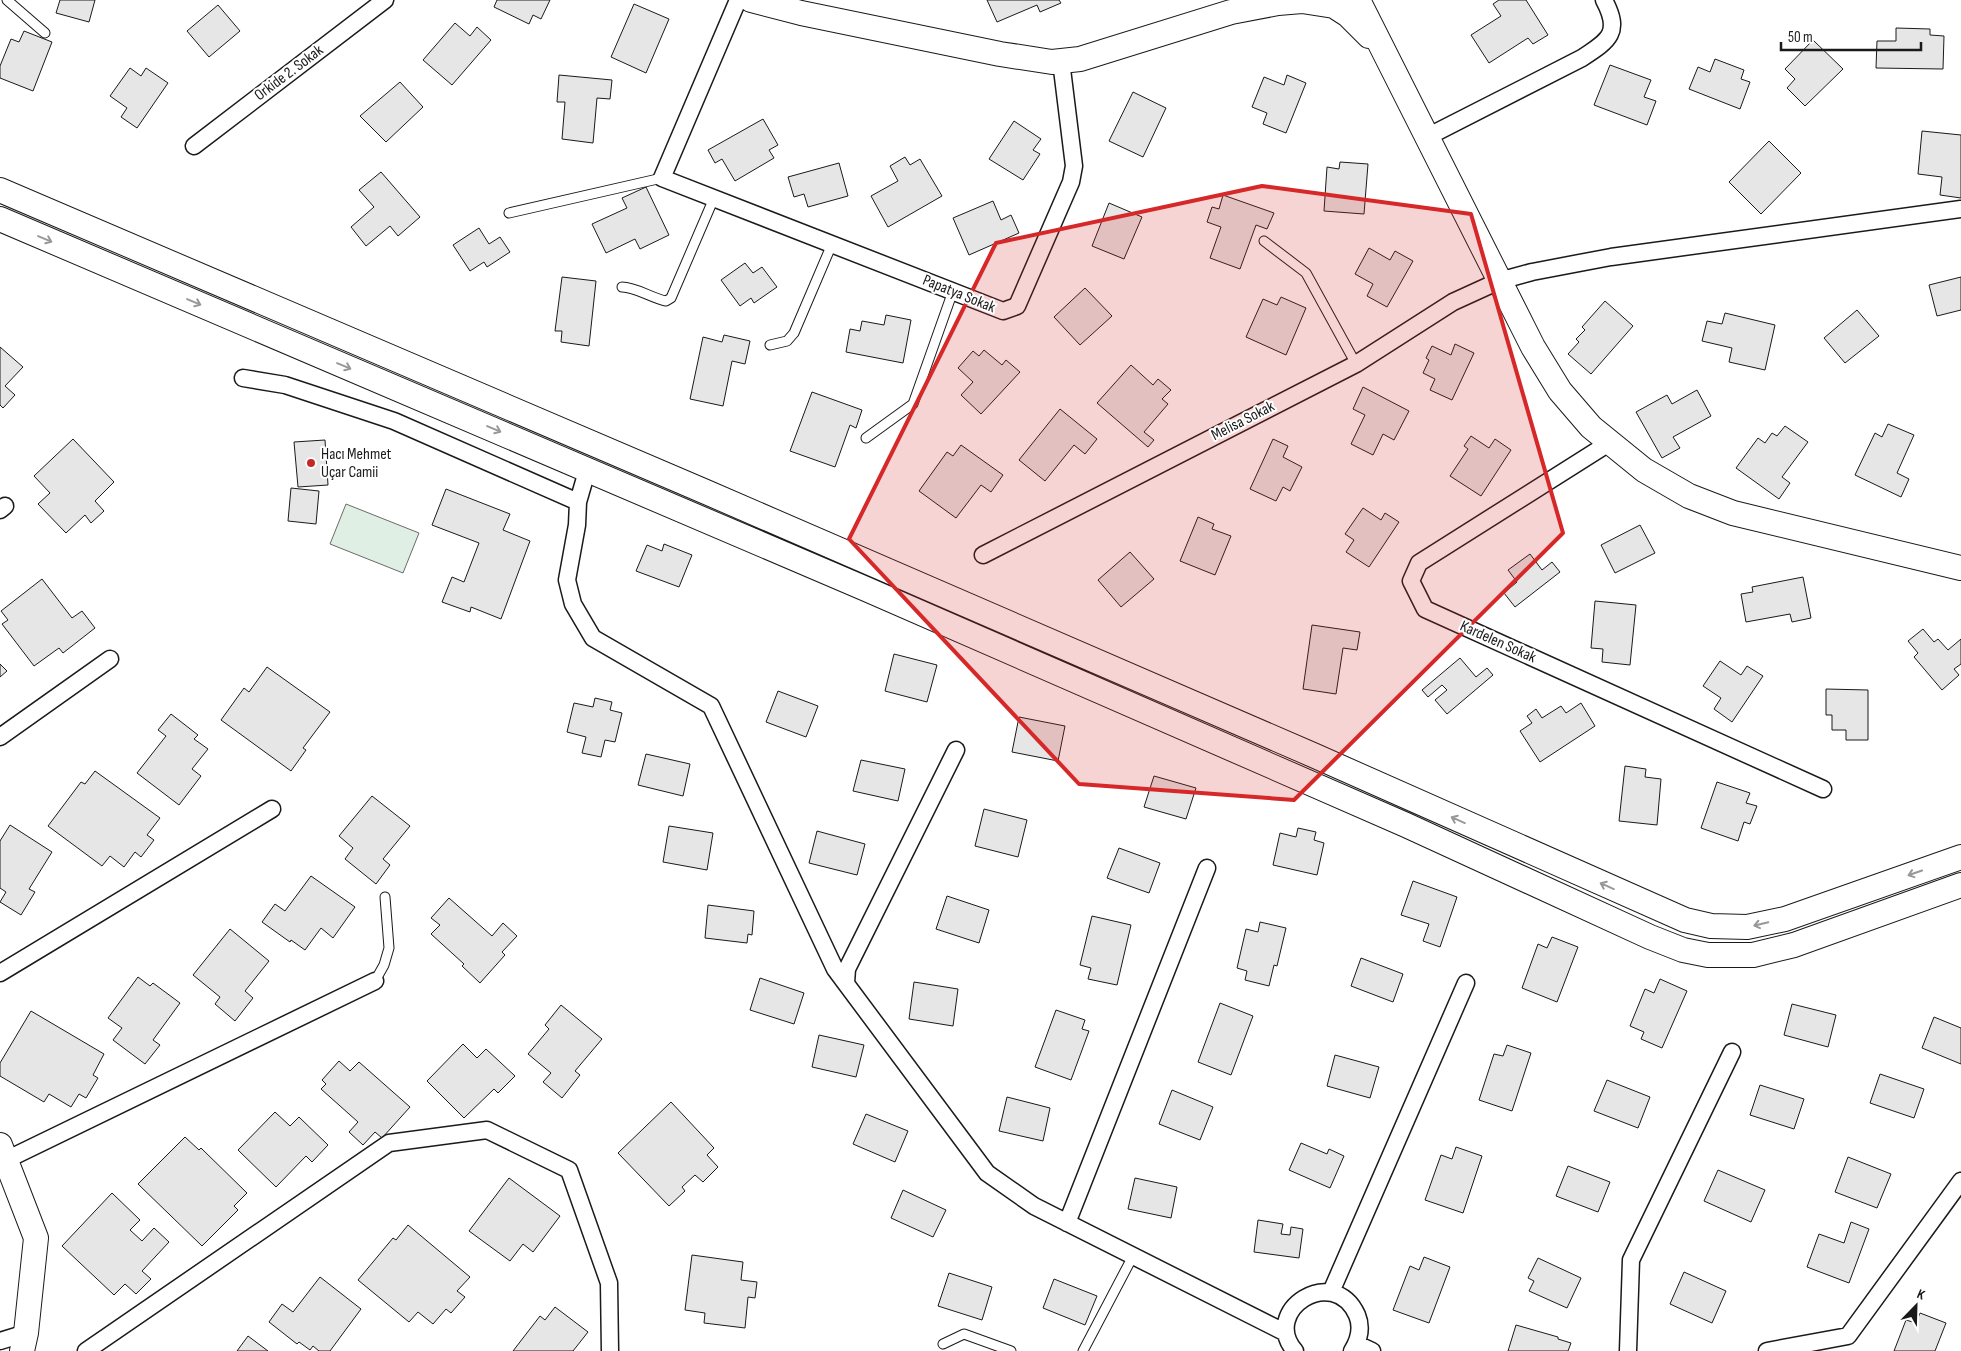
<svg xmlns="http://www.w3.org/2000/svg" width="1961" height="1351" font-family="'Sofia Sans Condensed',sans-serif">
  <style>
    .green { fill: #e0efe3; stroke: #6a6a6a }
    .building { fill: #e6e6e6; stroke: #1a1a1a }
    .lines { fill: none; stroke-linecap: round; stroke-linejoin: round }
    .lane-casing { stroke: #1a1a1a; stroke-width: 11 }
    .street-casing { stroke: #1a1a1a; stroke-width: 19 }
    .secondary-casing { stroke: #1a1a1a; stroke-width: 26 }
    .lane { stroke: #fff; stroke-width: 9 }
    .street { stroke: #fff; stroke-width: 16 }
    .secondary { stroke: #fff; stroke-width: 24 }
    .oneway { stroke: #989898 }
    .marked { fill: #d62828; fill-opacity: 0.2; stroke: #d62828; stroke-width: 4; stroke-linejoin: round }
    .poi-dot { fill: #c62828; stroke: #fff; stroke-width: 2 }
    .labels { text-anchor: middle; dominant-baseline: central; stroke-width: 4; stroke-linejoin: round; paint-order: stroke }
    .street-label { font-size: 16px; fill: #1a1a1a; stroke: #fff }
    .poi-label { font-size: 16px; fill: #1a1a1a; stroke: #fff; text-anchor: start }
  </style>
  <rect width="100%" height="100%" fill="#fff"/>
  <path class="green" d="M346 504 419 533 403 573 330 544Z"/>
  <path class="building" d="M60 0H95L89 22 56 13Z
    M497 0H550L541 19 533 15 529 24 494 7Z
    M987 0H1059L1061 3 1040 12 1037 5 997 22Z
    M1499 0H1526L1548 35 1533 44 1528 38 1489 63 1471 35 1501 16 1493 4Z
    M634 4 669 19 646 73 611 57Z
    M218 5 240 31 209 57 187 31Z
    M455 23 470 36 477 27 491 40 452 85 423 60Z
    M1896 28 1930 29V35L1944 36 1943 69 1876 68 1877 41H1896Z
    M24 31 52 42 33 91 0 78V66L11 39 19 42Z
    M1813 40 1843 69 1805 106 1787 88 1795 79 1785 69Z
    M1715 59 1744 70 1741 79 1750 82 1740 109 1689 89 1698 67 1710 72Z
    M1610 65 1651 80 1644 97 1656 101 1647 125 1594 105Z
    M130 68 141 76 146 68 168 83 137 128 121 117 127 108 110 96Z
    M559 75 612 80 610 99 597 98 593 143 562 139 565 102H557Z
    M1287 75 1306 83 1286 133 1263 124 1267 113 1252 107 1264 77 1284 85Z
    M400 82 423 107 386 142 360 116Z
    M1133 92 1166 108 1143 157 1109 141Z
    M763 119 778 145 769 150 774 158 735 181 722 159 715 163 708 150Z
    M1014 121 1041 139 1033 150 1040 154 1023 180 989 159Z
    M1922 131 1961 135V198L1940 195 1942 177 1918 174Z
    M1769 141 1801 173 1761 214 1729 182Z
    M905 157 910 165 920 159 942 196 888 227 871 196 898 181 890 166Z
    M1340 162 1368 164 1364 214 1324 211 1327 167 1339 169Z
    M839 163 848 196 808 207 804 194 794 197 788 177Z
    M381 172 420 217 398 236 390 226 366 246 351 227 374 207 359 190Z
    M646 187 669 235 640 249 635 239 606 253 592 224 627 208 622 198Z
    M1223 195 1274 213 1267 229 1256 225 1240 269 1210 258 1221 227 1207 222 1212 207 1219 209Z
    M993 201 1001 220 1011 215 1019 233 969 255 953 218Z
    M1109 203 1142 217 1124 259 1092 246Z
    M479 228 489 244 500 237 510 252 487 267 484 262 470 271 453 245Z
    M1369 248 1390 260 1395 251 1413 261 1387 307 1367 296 1373 284 1355 274Z
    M745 263 753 273 762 267 777 287 754 303 751 298 740 306 721 280Z
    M562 277 596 281 589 346 561 342 562 331H555Z
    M1961 277V310L1937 316 1929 285Z
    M1085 288 1112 316 1080 345 1054 317Z
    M1281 297 1306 308 1286 355 1246 337 1263 299 1277 305Z
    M1605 301 1633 326 1591 374 1568 354 1579 342 1576 339 1585 330 1582 327Z
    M1857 310 1879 336 1845 363 1824 338Z
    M1725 313 1775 325 1765 370 1729 362 1732 348 1702 341 1707 321 1722 324Z
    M886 315 911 320 903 363 846 352 850 329 860 331 862 321 884 325Z
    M724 335 750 341 745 364 732 361 723 406 690 399 703 337 722 342Z
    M1455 344 1474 353 1452 400 1430 390 1435 379 1423 373 1429 360 1426 358 1432 346 1451 355Z
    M0 347 23 367 5 386 15 395 3 408 0 405Z
    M984 350 1002 365 1006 360 1020 372 981 414 961 395 973 382 958 368 973 351 979 356Z
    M1131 365 1153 385 1158 379 1171 390 1162 399 1168 404 1144 432 1154 440 1148 447 1097 403Z
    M1363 387 1409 411 1394 440 1383 434 1373 455 1351 444 1365 415 1353 409Z
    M1697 390 1711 416 1673 437 1680 448 1662 458 1636 412 1667 395 1672 404Z
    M812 392 862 410 856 428 850 425 835 467 790 451Z
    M1060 409 1097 439 1085 454 1074 445 1045 481 1019 460Z
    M1888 424 1914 435 1897 473 1909 479 1901 497 1855 475 1875 433 1882 437Z
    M1785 426 1808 442 1782 477 1790 483 1779 499 1736 468 1758 438 1765 443 1772 433 1777 436Z
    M1471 436 1489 448 1495 439 1511 450 1481 496 1450 476 1468 449 1464 446Z
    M73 439 114 482 95 501 104 511 91 523 85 515 66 533 38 504 50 493 34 476Z
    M1273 439 1288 446 1283 457 1302 467 1290 491 1283 487 1276 501 1250 489Z
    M325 440 328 485 298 487 294 442Z
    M961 445 1003 475 991 492 981 485 956 518 919 491 947 452 953 456Z
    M291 488 319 491 316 524 288 521Z
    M446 489 510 514 503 530 530 541 501 619 471 607 470 612 442 602 452 577 464 582 479 543 432 525Z
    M1363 508 1381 520 1385 513 1399 522 1369 567 1346 552 1354 540 1345 534Z
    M1198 517 1214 524 1212 529 1231 536 1215 575 1180 561Z
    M1640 525 1655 553 1615 573 1601 545Z
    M664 544 692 555 679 587 636 571 647 545 662 551Z
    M1130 552 1154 579 1121 607 1098 580Z
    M1530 554 1542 570 1552 562 1560 572 1515 607 1504 593 1517 582 1508 570Z
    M1803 577 1811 618 1792 622 1790 614 1746 622 1741 594 1753 592 1752 587Z
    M42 579 72 618 82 611 95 628 63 653 59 648 34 666 2 624 8 620 1 611Z
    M1595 601 1636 605 1630 665 1602 662 1603 649 1591 648Z
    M1312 625 1360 632 1357 650 1343 648 1336 694 1303 689Z
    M1923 629 1934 642 1938 639 1948 650 1961 639V664L1954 669 1959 675 1942 690 1914 657 1918 653 1908 641Z
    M894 654 937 665 927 702 885 691Z
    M1460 658 1476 677 1487 668 1493 675 1447 714 1435 700 1447 690 1442 685 1428 697 1422 690Z
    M1720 661 1741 675 1747 666 1763 676 1732 722 1714 709 1721 698 1703 686Z
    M0 664 7 671 0 677Z
    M267 667 330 712 303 748 306 750 291 771 221 720 244 688 249 692Z
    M1826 689 1868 690V740H1846V730H1832V715H1826Z
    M778 691 818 706 806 737 766 722Z
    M595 698 612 702 610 710 622 713 615 742 605 740 601 757 582 753 586 737 567 732 574 703 593 707Z
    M1581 703 1595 726 1540 762 1520 731 1532 723 1527 716 1536 709 1542 718 1561 706 1566 713Z
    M171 714 198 735 194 739 208 749 192 769 201 776 179 805 137 773 166 736 158 730Z
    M1019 717 1065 726 1058 761 1012 752Z
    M646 754 690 764 683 796 638 785Z
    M861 760 905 769 898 801 853 791Z
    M1625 766 1646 769 1645 777 1661 779 1657 825 1619 821Z
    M95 771 160 818 147 835 154 840 141 857 135 852 124 867 110 856 102 866 48 826 81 782 85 784Z
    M1154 776 1196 788 1186 819 1144 807Z
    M1717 782 1750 793 1746 803 1757 806 1750 824 1744 822 1738 841 1701 828Z
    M372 796 410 826 383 859 390 865 376 884 345 859 353 848 339 836Z
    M984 809 1027 820 1018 857 975 846Z
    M10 825 52 852 29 889 35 892 21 915 0 902 6 892 0 888V841Z
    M669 826 713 833 707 870 663 862Z
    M1298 828 1316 832 1314 840 1324 843 1317 875 1273 865 1280 833 1296 837Z
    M817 831 865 844 857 875 809 863Z
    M1119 848 1160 863 1149 893 1107 878Z
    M311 876 355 907 333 938 321 928 305 950 291 940 290 942 262 922 275 904 285 911Z
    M1413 881 1457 897 1440 947 1423 941 1429 924 1401 915Z
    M947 896 989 910 979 943 936 929Z
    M449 898 492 936 503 923 517 936 502 952 505 955 480 983 462 966 464 964 431 934 440 925 431 918Z
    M708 905 754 911 752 935 748 934 747 943 705 938Z
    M1092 916 1131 925 1117 985 1088 979 1091 968 1080 965Z
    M1260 922 1286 928 1277 966 1274 965 1269 986 1245 980 1247 971 1237 968 1246 929 1258 932Z
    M230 929 269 961 245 991 253 998 235 1021 215 1004 220 997 193 975Z
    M1552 937 1578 947 1557 1002 1522 988 1538 944 1547 948Z
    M1361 958 1403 974 1393 1002 1351 986Z
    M138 977 150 986 153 983 180 1003 153 1040 160 1045 145 1064 113 1040 122 1028 108 1018Z
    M760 978 804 993 794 1024 750 1010Z
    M1660 979 1687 991 1662 1048 1641 1039 1644 1032 1630 1026 1645 989 1654 993Z
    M914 982 958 989 953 1026 909 1019Z
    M1220 1003 1253 1016 1231 1075 1198 1062Z
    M1792 1004 1836 1015 1828 1047 1784 1035Z
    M561 1005 602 1039 575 1071 580 1075 562 1098 543 1082 551 1073 528 1054 549 1029 545 1025Z
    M1056 1010 1085 1020 1082 1029 1089 1031 1071 1080 1035 1067Z
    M31 1011 104 1054 93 1075 98 1078 86 1098 79 1094 71 1107 49 1094 44 1102 0 1076V1063Z
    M1934 1017 1961 1028V1064L1922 1048Z
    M819 1035 864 1045 856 1077 812 1067Z
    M463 1044 477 1058 486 1049 515 1076 498 1093 494 1089 464 1118 427 1081Z
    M1507 1045 1531 1053 1512 1111 1479 1100 1494 1054 1503 1056Z
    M1335 1055 1379 1067 1370 1098 1327 1086Z
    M339 1061 350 1071 359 1062 410 1107 382 1138 375 1132 363 1145 349 1132 358 1122 321 1089 326 1084 322 1080Z
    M1880 1074 1924 1089 1914 1118 1870 1103Z
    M1607 1080 1650 1097 1638 1128 1594 1111Z
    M1760 1085 1804 1099 1794 1129 1750 1115Z
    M1172 1090 1213 1107 1200 1140 1159 1124Z
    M1007 1097 1050 1108 1043 1141 999 1131Z
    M671 1102 714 1148 707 1155 718 1167 703 1182 695 1175 682 1187 685 1191 669 1206 618 1153Z
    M275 1112 290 1126 299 1117 328 1145 312 1162 306 1156 276 1187 238 1150Z
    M866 1114 908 1131 895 1162 853 1144Z
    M185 1137 199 1150 201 1148 247 1193 234 1206 238 1210 202 1246 138 1184Z
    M1301 1143 1327 1154 1329 1149 1344 1156 1330 1188 1289 1170Z
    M1456 1147 1482 1156 1463 1213 1425 1200 1441 1155 1452 1159Z
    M1848 1157 1891 1174 1877 1208 1835 1192Z
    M1568 1166 1610 1182 1598 1212 1556 1196Z
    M1718 1170 1765 1190 1751 1222 1704 1201Z
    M509 1178 560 1216 533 1252 523 1244 510 1261 469 1231Z
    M1135 1178 1177 1187 1171 1218 1128 1209Z
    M903 1190 946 1210 933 1237 891 1218Z
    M112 1193 140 1220 130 1230 142 1241 154 1228 169 1242 142 1271 151 1279 136 1294 125 1284 114 1295 62 1246Z
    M1258 1220 1283 1224 1281 1234 1290 1235 1291 1227 1303 1229 1299 1258 1254 1252Z
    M1851 1222 1869 1229 1849 1283 1807 1267 1819 1234 1844 1243Z
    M408 1225 470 1277 457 1291 465 1297 451 1313 446 1309 433 1324 418 1312 409 1322 358 1280 393 1238 396 1240Z
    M692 1255 743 1262 741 1280 757 1282 755 1298 748 1297 745 1328 704 1323 705 1313 685 1310Z
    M1424 1257 1450 1267 1429 1323 1393 1310 1410 1266 1419 1270Z
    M1538 1258 1581 1278 1567 1308 1529 1291 1534 1281 1528 1278Z
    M1684 1272 1726 1291 1712 1323 1670 1304Z
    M949 1273 992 1287 982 1320 938 1306Z
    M320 1277 361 1309 330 1351H319L313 1346 310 1350 299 1342 297 1344 269 1322 282 1304 293 1312Z
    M1054 1279 1097 1296 1085 1325 1043 1308Z
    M555 1307 588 1332 573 1351H513L540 1316 545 1320Z
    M1920 1313 1946 1323 1935 1351H1894L1906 1320 1916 1323Z
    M1516 1325 1558 1337V1339L1571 1343 1568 1351H1508Z
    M248 1336 268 1351H237Z"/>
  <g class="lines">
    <defs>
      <path id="lane" d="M7 0 45 33
        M509 213 662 178
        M1264 241 1306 273 1356 364
        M622 287C636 287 651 298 666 301L671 298 714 198
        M770 345 787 341 794 333 832 244
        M866 438 913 404 953 291
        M375 981 384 965 389 948 385 897
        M943 1344 964 1334 1011 1351
        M1083 1351 1133 1256"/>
      <path id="street" d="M738 0 662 178 1003 311 1017 306 1071 182 1074 166 1061 61
        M1427 137 1582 58C1610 40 1621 32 1604 0
        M194 146 385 0
        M243 378 285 385 394 421 578 502
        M1609 443 1419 563 1411 581 1425 609 1823 789
        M587 471 578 502 577 525 567 580 573 604 593 638 711 706 835 969 987 1173 1034 1206 1286 1333
        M0 510 5 506
        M983 555 1356 364 1453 302 1499 281 1532 272 1611 257 1961 209
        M0 737 110 659
        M0 973 272 809
        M846 983 847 969 956 750
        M6 1160 375 981
        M1067 1223 1207 868
        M1331 1292 1466 983
        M0 1341 26 1333
        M1357 1344 1372 1351
        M86 1351 389 1143 487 1130 569 1170 609 1283 610 1351
        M1295 1351C1260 1311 1333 1263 1357 1315 1362 1327 1359 1340 1352 1351
        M1628 1351 1631 1260 1732 1052
        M1767 1351 1848 1336 1961 1181"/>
      <path id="secondary" d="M751 0 801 13 1000 54 1052 62 1080 59 1231 12 1278 3 1302 1 1334 6 1348 15 1369 36
        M1358 0 1533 347 1560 391 1591 427 1644 470 1689 496 1733 513 1961 568
        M0 190 706 492 1313 755 1685 920 1711 926 1747 927 1785 919 1961 857
        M0 219 866 589 1406 825 1650 937 1683 950 1708 955H1753L1794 945 1961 885
        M0 1145 36 1238 26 1333 22 1351"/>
    </defs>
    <use href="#lane" class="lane-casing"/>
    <use href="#street" class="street-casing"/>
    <use href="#secondary" class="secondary-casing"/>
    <use href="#lane" class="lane"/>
    <use href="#street" class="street"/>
    <use href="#secondary" class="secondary"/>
  </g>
  <defs><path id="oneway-shaft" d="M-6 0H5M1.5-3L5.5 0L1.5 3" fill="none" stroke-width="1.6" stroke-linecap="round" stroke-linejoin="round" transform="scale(1.25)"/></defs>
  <g class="oneway">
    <use href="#oneway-shaft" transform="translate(45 239) rotate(23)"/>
    <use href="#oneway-shaft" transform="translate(194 302) rotate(23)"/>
    <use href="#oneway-shaft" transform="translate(344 366) rotate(23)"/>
    <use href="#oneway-shaft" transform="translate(494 429) rotate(23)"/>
    <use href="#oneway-shaft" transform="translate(1458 820) rotate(-156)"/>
    <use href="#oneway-shaft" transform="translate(1915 873) rotate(161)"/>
    <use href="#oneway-shaft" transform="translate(1607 886) rotate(-156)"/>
    <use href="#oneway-shaft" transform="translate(1761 924) rotate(167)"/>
  </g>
  <path class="marked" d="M1262 186 1471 214 1563 533 1294 800 1079 784 849 539 996 243Z"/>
  <circle class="poi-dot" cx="311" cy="463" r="5"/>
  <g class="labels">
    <g class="street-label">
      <text transform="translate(289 73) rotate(-37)">Orkide 2. Sokak</text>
      <text transform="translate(959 294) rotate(22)">Papatya Sokak</text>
      <text transform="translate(1243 421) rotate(-27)">Melisa Sokak</text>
      <text transform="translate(1498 642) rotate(24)">Kardelen Sokak</text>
    </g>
    <g class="poi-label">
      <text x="321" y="454">Hacı Mehmet<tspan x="321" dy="18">Uçar Camii</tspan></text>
    </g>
  </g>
  <g transform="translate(1916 1306) rotate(23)" stroke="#ffffff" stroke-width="4" paint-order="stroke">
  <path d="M0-4L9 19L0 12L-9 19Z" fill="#1a1a1a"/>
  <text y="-8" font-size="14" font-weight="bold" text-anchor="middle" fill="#1a1a1a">K</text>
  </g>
  <path d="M1781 42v8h140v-8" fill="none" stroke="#1a1a1a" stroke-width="2.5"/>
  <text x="1788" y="42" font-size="15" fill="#1a1a1a" stroke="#ffffff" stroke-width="4" paint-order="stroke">50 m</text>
</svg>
